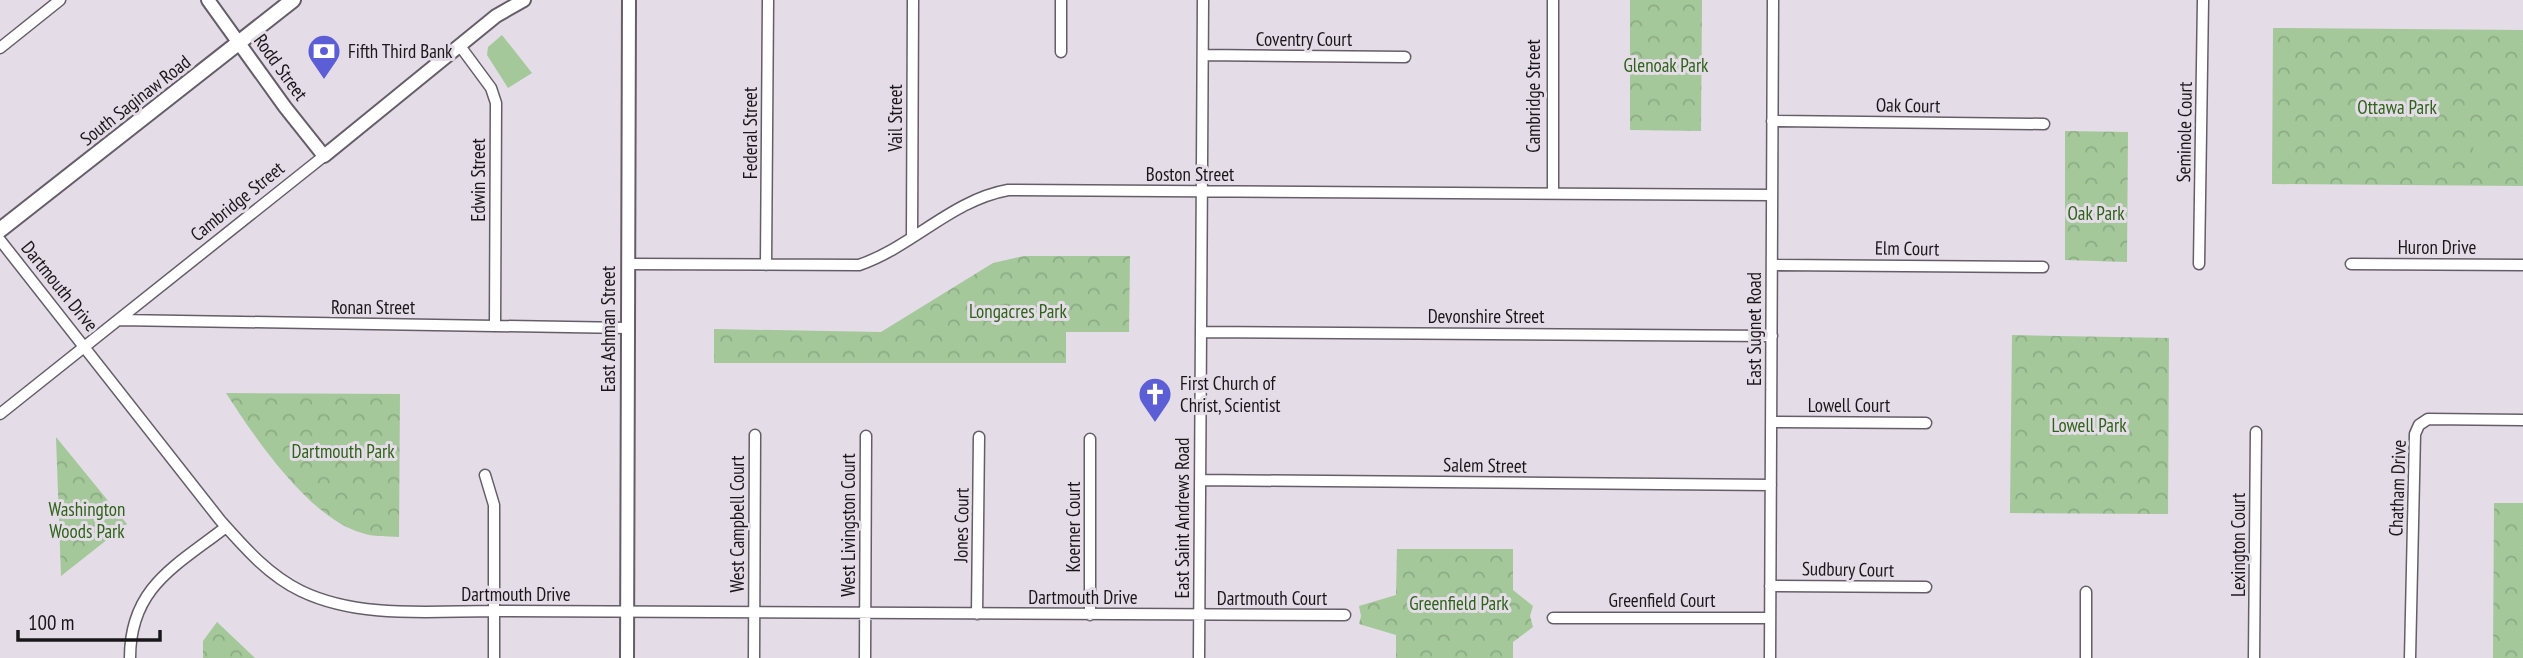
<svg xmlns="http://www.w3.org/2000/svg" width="2523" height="658" font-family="'PT Sans Narrow',sans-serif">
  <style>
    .park { fill: url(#park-crowns) }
    .garden { fill: #a4c89a }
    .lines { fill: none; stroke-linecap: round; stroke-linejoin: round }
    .minor-casing { stroke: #655e68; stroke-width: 13 }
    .tertiary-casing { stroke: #655e68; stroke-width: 16 }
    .secondary-casing { stroke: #655e68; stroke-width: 18 }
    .minor { stroke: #fff; stroke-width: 10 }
    .tertiary { stroke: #fff; stroke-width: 12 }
    .secondary { stroke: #fff; stroke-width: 14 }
    .labels { text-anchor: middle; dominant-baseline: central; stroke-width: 6; stroke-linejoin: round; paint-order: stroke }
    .street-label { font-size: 19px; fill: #1a171b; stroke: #e4dce7 }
    .poi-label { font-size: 19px; fill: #1a171b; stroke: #e4dce7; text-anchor: start }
    .park-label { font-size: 19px; fill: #2d6417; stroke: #e4dce7 }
  </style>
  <defs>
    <pattern id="park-crowns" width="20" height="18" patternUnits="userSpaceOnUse" patternTransform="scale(1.75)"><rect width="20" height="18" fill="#a4c89a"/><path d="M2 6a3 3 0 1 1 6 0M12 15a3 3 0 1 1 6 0" fill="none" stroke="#8dab84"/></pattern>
  </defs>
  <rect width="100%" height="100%" fill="#e4dce7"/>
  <path class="park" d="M1630 0H1702L1701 131 1630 130Z
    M2273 28 2523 30V186L2272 184Z
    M2065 131 2128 132 2127 262 2065 260Z
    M1024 256H1130L1129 332H1066V363H714V329L881 332 993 263Z
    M2012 335 2169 338 2168 514 2010 513Z
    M226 393 400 394 399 537C387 536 373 537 362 533 309 518 255 438 226 393Z
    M56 437 127 524 61 576Z
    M2494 503H2523V658H2493Z
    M1397 549H1513V590L1533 606 1530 616 1533 627 1513 642V658H1396V635L1359 624 1361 616 1359 606 1396 595Z
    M217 622 255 658H256H203V641Z"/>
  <path class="garden" d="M502 35 532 73 508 88 487 55 488 47Z
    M2498 143 2500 161 2474 163 2473 145Z"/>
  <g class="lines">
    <defs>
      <path id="minor" d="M1553 0V192
        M460 46 491 88 496 103 495 326
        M0 48 60 0
        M1061 52V0
        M1203 55 1405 57
        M1772 121 2044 124
        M912 237 913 0
        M0 240 220 520C244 547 268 575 301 591 359 619 431 611 494 611L1345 615
        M628 264 859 265C912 247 952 200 1008 190L1772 195
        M2199 264 2203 0
        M2351 264 2523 265
        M766 265 768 0
        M1772 265 2043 267
        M119 320 628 328
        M1201 332 1772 336
        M0 414 324 156
        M1771 422 1926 423
        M485 475 494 505V658
        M1200 480 1771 485
        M1770 586 1926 587
        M977 614 979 437
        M1090 615V439
        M1553 618H1770
        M130 658C130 587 176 566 226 527
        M754 658 755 435
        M865 658 866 436
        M1199 658 1203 0
        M1770 658 1773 0
        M2086 658V592
        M2254 658 2256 432
        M2410 658 2415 434 2419 425 2428 419 2523 420"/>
      <path id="tertiary" d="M208 0 285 107 324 156 496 16 524 0
        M627 658 629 0"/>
      <path id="secondary" d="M0 230 293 0"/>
    </defs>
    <use href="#minor" class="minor-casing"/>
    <use href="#tertiary" class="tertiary-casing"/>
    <use href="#secondary" class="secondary-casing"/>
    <use href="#minor" class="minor"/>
    <use href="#tertiary" class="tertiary"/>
    <use href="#secondary" class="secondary"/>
  </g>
  <defs>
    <symbol id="bank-pin" viewBox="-11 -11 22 30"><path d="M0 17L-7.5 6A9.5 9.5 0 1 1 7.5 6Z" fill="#5c5ed6" stroke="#e4dce7"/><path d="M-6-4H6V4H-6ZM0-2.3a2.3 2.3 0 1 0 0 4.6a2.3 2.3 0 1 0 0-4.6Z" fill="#fff"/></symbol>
    <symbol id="church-pin" viewBox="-11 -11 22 30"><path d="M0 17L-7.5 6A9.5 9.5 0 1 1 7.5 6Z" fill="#5c5ed6" stroke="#e4dce7"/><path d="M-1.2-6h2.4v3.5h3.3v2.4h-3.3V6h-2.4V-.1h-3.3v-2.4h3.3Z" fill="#fff"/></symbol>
  </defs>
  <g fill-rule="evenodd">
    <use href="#bank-pin" x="305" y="32" width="38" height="52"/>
    <use href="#church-pin" x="1136" y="375" width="38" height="52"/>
  </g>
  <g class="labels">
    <g class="street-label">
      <text x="1304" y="39">Coventry Court</text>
      <text transform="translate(281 67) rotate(54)">Rodd Street</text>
      <text transform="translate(1533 96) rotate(-90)">Cambridge Street</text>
      <text transform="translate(135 100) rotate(-38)">South Saginaw Road</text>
      <text transform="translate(1908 105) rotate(1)">Oak Court</text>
      <text transform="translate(895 118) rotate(-90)">Vail Street</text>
      <text transform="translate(2184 132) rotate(-89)">Seminole Court</text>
      <text transform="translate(750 133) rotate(-90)">Federal Street</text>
      <text x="1190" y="174">Boston Street</text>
      <text transform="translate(478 180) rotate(-90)">Edwin Street</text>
      <text transform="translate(237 201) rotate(-39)">Cambridge Street</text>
      <text x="2437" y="247">Huron Drive</text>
      <text transform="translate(1907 248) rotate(1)">Elm Court</text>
      <text transform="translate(60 286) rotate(51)">Dartmouth Drive</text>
      <text x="373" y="307">Ronan Street</text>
      <text x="1486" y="316">Devonshire Street</text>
      <text transform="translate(608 329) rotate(-90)">East Ashman Street</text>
      <text transform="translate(1754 329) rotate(-90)">East Sugnet Road</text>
      <text x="1849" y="405">Lowell Court</text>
      <text transform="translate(1485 465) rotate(1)">Salem Street</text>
      <text transform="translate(2397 488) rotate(-88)">Chatham Drive</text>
      <text transform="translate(1182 518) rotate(-90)">East Saint Andrews Road</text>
      <text transform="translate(737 524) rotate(-90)">West Campbell Court</text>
      <text transform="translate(848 525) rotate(-90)">West Livingston Court</text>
      <text transform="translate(961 525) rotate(-89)">Jones Court</text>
      <text transform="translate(1073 527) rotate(-90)">Koerner Court</text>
      <text transform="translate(2238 545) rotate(-90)">Lexington Court</text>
      <text transform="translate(1848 569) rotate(1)">Sudbury Court</text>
      <text x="516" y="594">Dartmouth Drive</text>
      <text x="1083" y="597">Dartmouth Drive</text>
      <text x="1272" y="598">Dartmouth Court</text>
      <text x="1662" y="600">Greenfield Court</text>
    </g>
    <g class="poi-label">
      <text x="348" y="51">Fifth Third Bank</text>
      <text x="1180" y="383">First Church of<tspan x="1180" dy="22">Christ, Scientist</tspan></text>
    </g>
    <g class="park-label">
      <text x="1666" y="65">Glenoak Park</text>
      <text x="2397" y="107">Ottawa Park</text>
      <text x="2096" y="213">Oak Park</text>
      <text x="1018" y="311">Longacres Park</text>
      <text x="2089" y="425">Lowell Park</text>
      <text x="343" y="451">Dartmouth Park</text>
      <text x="87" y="509">Washington<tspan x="87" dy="22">Woods Park</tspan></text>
      <text x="1459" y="603">Greenfield Park</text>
    </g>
  </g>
  <path d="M18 630v10h142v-10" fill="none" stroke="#1a171b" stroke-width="3.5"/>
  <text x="28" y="630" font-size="21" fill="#1a171b" stroke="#e4dce7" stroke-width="5" paint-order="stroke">100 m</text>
</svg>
